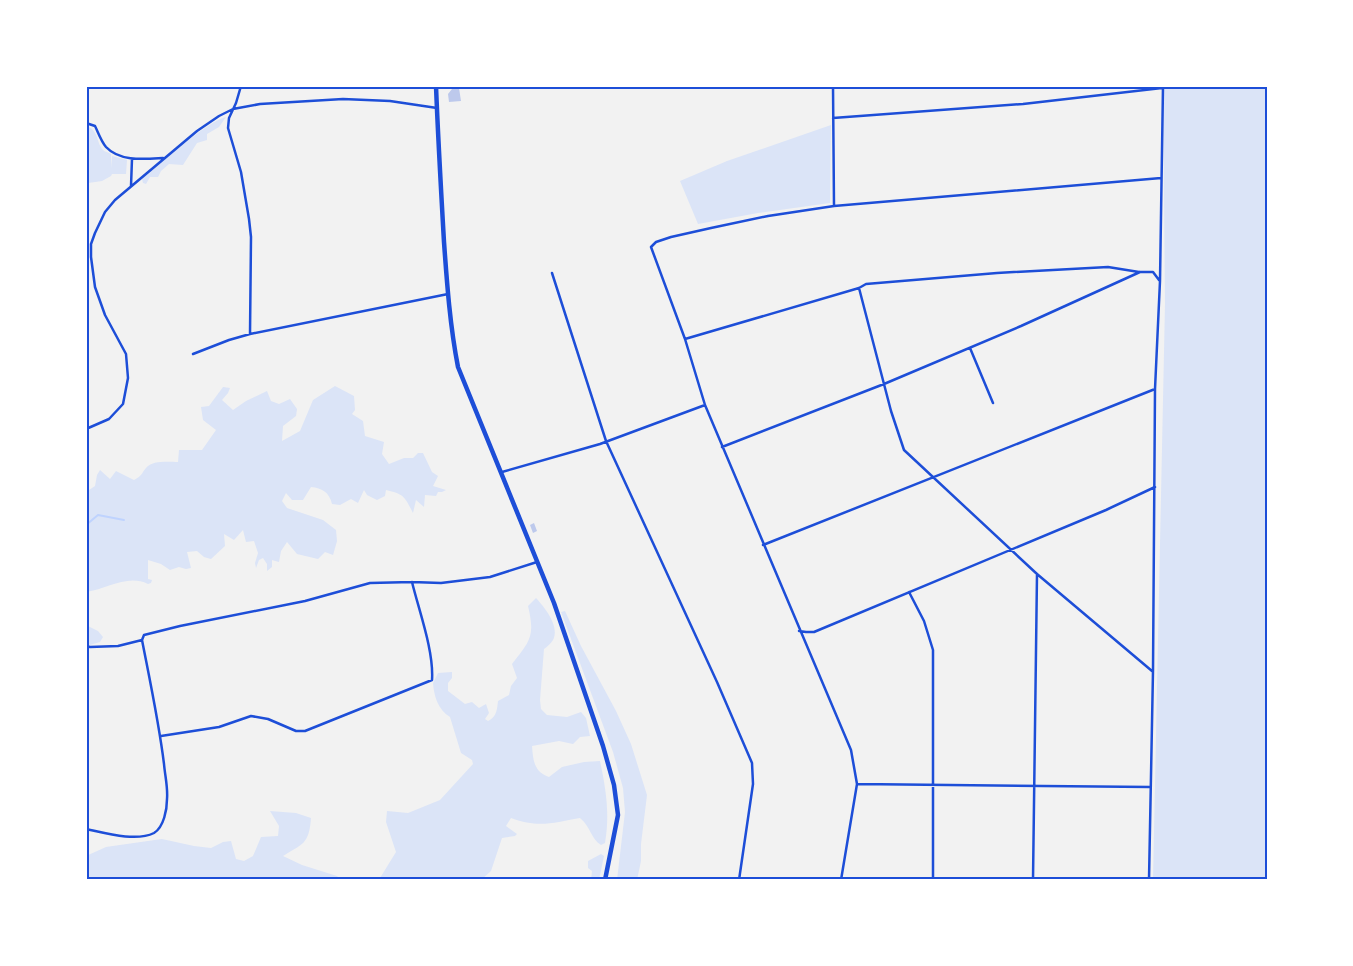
<svg xmlns="http://www.w3.org/2000/svg" width="1353" height="966" font-family="'Times New Roman',serif">
  <style>
    .green { fill: #dbe4f7 }
    .lines { fill: none; stroke-linecap: round; stroke-linejoin: round }
    .stream { stroke: #bfd3fe; stroke-width: 2 }
    .building { fill: #bdc9ec }
    .minor { stroke: #1d4ed8; stroke-width: 2.5 }
    .primary { stroke: #1d4ed8; stroke-width: 4.5 }
    .neatline { fill: none; stroke: #1d4ed8; stroke-width: 2 }
  </style>
  <rect width="100%" height="100%" fill="#f2f2f2"/>
  <path class="green" d="M1163 86H1267V880H1153L1165 304Z
    M226 117 219 127 207 134V140L197 143 183 165 169 164 161 171 158 177H150L146 184 143 183 142 179C159 165 207 121 226 117Z
    M831 125 830 203 758 213 698 224 680 181 727 161Z
    M86 126C99 130 96 142 103 150 105 152 108 152 111 154V168L112 156 127 160 126 174H112L111 176 102 181 88 183 86 192Z
    M335 386 354 396 355 410 352 414 363 421 365 436 384 442 382 454 389 464 404 458H413L418 453H423L432 472 438 476 433 486 446 490 442 492H438L436 496 425 495 424 507 416 500 413 513C405 497 404 494 386 490L385 496 377 500 367 495 364 490 358 503 351 499 340 505 332 504C329 492 322 488 311 487L303 500H292L286 493 282 501 287 508 323 520 336 530 337 541 333 555 325 552 318 559 297 554 287 542 281 551 279 562 272 560V567L267 571V564L263 558 259 560 256 568 255 563 258 553 254 541 246 542 243 530 234 540 224 534 225 546 211 559 204 557 197 551 187 552 191 568 186 569 179 567 170 570 161 564 148 560V579L152 580 151 583 148 584C127 574 108 589 86 592V490H89L95 486 97 475 100 470 110 479 116 471 134 480C142 476 141 474 146 468 152 460 169 462 178 462L179 450H202L216 430 203 420 201 407 209 406 223 387 230 388 228 393 222 400 233 410 246 401 267 391 271 401 279 404 290 399 297 409 296 416 283 426 282 441 300 431 313 400Z
    M536 598C545 608 560 626 553 640 551 643 547 647 544 649L540 700 541 709 547 715 567 717 581 712 586 718 590 736 580 737 573 744 559 741 532 746C533 760 534 772 549 777L562 767 584 762 600 761C606 789 610 814 605 843L601 845C591 839 591 827 580 818 553 823 538 828 511 818L506 826 517 834 515 836 502 838 491 871 481 880H377L380 878 396 852 386 822 387 811 408 813 440 800 473 764 472 760 461 753 450 717C438 710 434 696 433 683L438 673 452 672V678L448 683V691L465 704 472 702 479 708 486 704 489 713 485 719 488 721C497 717 497 709 498 701L509 695 511 686 517 678 512 664C531 640 535 636 528 606Z
    M565 611 581 646 616 711 631 744 647 795 641 844V861L637 880H617L625 812 623 788 613 752 561 612Z
    M86 625 98 631 103 637 100 642 90 645 86 643Z
    M270 811 296 813 311 818C309 845 302 844 283 856L302 865 337 876 341 880H86V856L106 847 162 839 194 846 211 848 223 842 231 841 236 859 244 861 253 856 261 837 278 836 279 826Z
    M601 854 604 856 599 880H591L592 871 588 868V861Z"/>
  <g class="lines">
    <path class="stream" d="M86 525 98 515 124 520"/>
  </g>
  <path class="building" d="M459 88 461 101 449 102 448 94 452 89Z
    M534 523 537 531 533 533 530 525Z"/>
  <g class="lines">
    <path class="minor" d="M241 86 236 103 229 118 228 128 241 172 249 219 251 237 250 334
      M833 86 834 206
      M833 118 1023 104 1162 88
      M86 123 95 126C98 132 101 141 106 147 120 162 145 159 163 158
      M131 186 132 159
      M552 273 606 441 717 682 752 763 753 784 739 880
      M859 288 891 411 904 450 1037 574 1152 671
      M685 339 859 288 866 284 997 273 1108 267 1139 272
      M970 348 993 403
      M193 354 229 340 250 334 448 294
      M86 429 109 419 123 404 128 378 126 354 105 315 95 287 91 257V244L95 233 105 212 115 200 197 131 219 116 233 109 260 104 343 99 390 101 437 108
      M722 447 884 384 1021 326 1140 272H1153L1159 280
      M502 472 600 444 705 405
      M763 545 1155 389
      M909 592 924 621 933 650V880
      M799 631 806 632H814L1106 510 1155 487
      M86 646 90 647 118 646 142 640 144 635 180 626 305 601 370 583 412 582 441 583 490 577 537 562
      M161 736 219 727 251 716 268 719 296 731H305L432 680C434 651 419 611 412 582
      M857 784 1150 787
      M86 829C105 833 136 842 154 833 164 827 167 809 167 799 168 787 165 776 164 764 159 723 150 681 142 640
      M841 880 857 784 851 750 705 405 685 339 651 247 656 242 671 237 711 228 768 216 834 206 1161 178
      M1033 880 1037 574
      M1149 880 1153 671 1155 389 1160 281 1163 86"/>
    <path class="primary" d="M436 86C438 138 441 190 444 242 447 284 450 326 458 367L554 603 603 746 614 785 618 815 605 880"/>
  </g>
  <rect width="1353" height="966" fill="none" stroke="#ffffff" stroke-width="175"/>
  <rect x="88" y="88" width="1178" height="790" class="neatline"/>
</svg>
